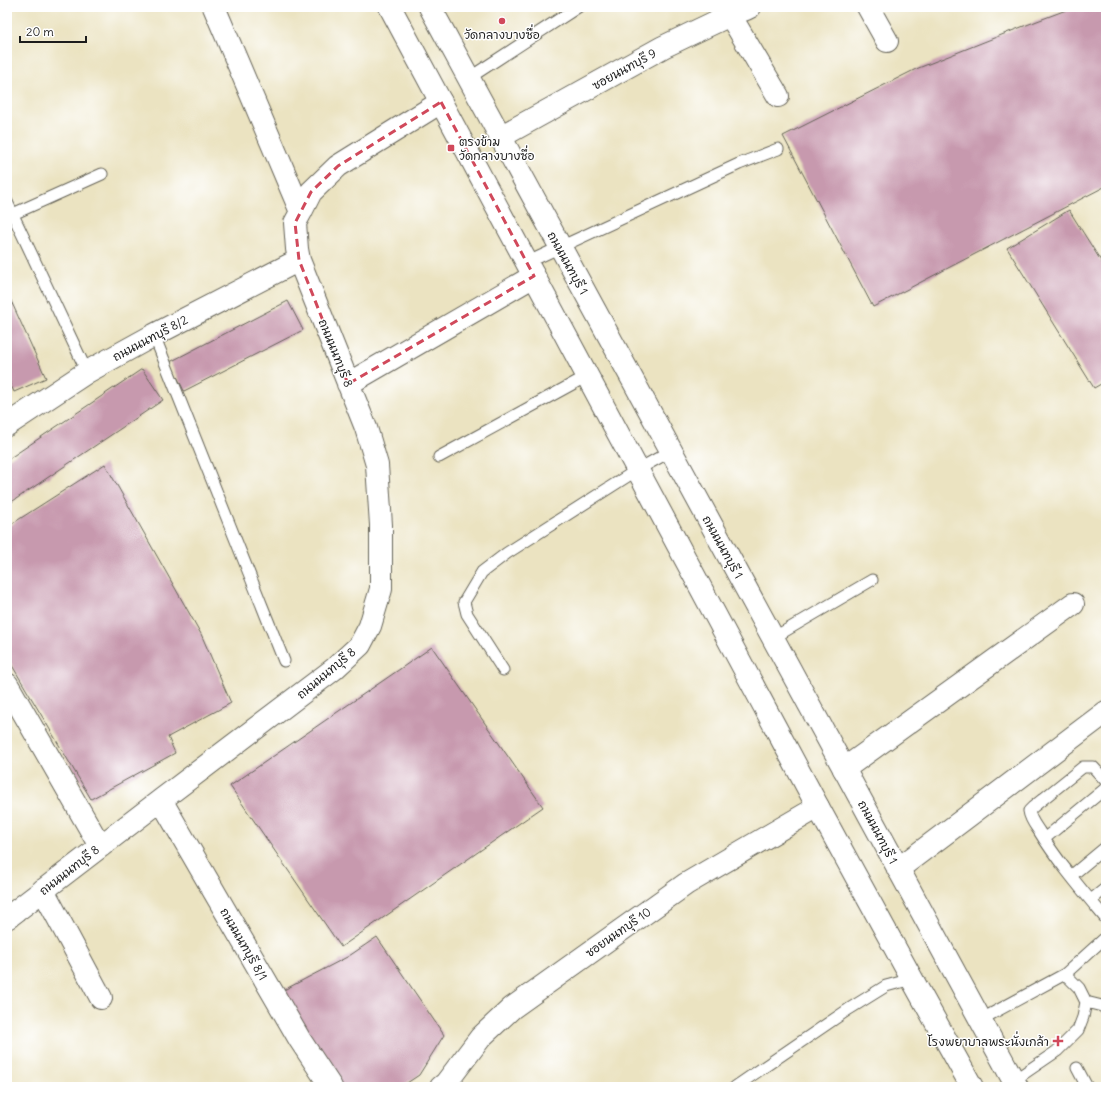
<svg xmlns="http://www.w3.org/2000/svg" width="1113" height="1094" font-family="Delius,'Playpen Sans Thai',sans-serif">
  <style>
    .building { fill: #c799ae }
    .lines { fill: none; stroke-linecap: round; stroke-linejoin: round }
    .lane-casing { stroke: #646256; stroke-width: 13 }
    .street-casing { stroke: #646256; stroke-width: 24 }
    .secondary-casing { stroke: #646256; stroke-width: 24 }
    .lane { stroke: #fff; stroke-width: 11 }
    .street { stroke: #fff; stroke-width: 22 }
    .secondary { stroke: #fff; stroke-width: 22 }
    .marked { fill: none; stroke: #d1495b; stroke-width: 3; stroke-dasharray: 8 5; stroke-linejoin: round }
    .poi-dot { fill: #d1495b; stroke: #fff; stroke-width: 1.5 }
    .labels { text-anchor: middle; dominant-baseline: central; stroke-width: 3; stroke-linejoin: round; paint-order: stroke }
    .poi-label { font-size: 12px; fill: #1c1c1c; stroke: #fff }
    .street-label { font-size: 12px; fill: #1c1c1c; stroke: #fff }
  </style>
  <rect width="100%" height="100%" fill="#fff"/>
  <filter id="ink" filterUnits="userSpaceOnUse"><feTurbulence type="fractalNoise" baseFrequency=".025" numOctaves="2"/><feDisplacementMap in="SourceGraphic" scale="8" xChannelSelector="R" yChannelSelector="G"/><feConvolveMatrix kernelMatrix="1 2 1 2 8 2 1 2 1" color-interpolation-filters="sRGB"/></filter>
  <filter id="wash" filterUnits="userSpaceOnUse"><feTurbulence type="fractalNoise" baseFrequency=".012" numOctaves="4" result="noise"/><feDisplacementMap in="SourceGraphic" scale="16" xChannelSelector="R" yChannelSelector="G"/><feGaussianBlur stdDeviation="0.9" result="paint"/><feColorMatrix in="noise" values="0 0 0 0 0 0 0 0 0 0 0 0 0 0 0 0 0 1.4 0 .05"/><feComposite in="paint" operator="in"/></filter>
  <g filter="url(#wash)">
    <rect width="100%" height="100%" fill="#ebe3c1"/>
    <g id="blocks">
      <path class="building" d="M1074 7H1106V186L873 307 783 136 916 69 1024 26Z
        M1069 210 1106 269V381L1094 388 1007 248Z
        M7 292 46 378 14 392 7 376Z
        M288 301 303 330 184 391 170 362Z
        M142 369 163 400 7 505V460Z
        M105 464 201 634 231 703 168 737 175 753 91 799 7 657V527Z
        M432 647 543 807 341 947 230 786Z
        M377 937 444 1035 419 1075 401 1087H338L282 991 349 956Z"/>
    </g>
  </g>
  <g filter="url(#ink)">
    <use href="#blocks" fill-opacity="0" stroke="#646256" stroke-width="1"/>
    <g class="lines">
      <defs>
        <path id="lane" d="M469 78 578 7
          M7 202 87 372
          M13 214 102 174
          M526 263 739 164 778 149
          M154 335 284 661
          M439 457 587 376
          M773 638 872 580
          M503 670 467 614 464 602 482 572 507 553 637 470 671 451
          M1106 781 1093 767H1083L1033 807 1029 811C1030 819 1035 825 1039 831 1058 862 1082 890 1106 919
          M1044 839 1106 788
          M1071 876 1106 847
          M1091 900 1106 888
          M1086 1002 1102 1006 1106 1009
          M980 1020 1065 974 1106 937
          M1077 1068 1087 1087
          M1013 1081 1057 1051 1078 1030 1083 1017 1086 1002 1079 988 1065 974
          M735 1087 849 1009 886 986 912 979"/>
        <path id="street" d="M868 7 887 41
          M730 15 778 96
          M500 137 663 47 730 15 746 9 750 7
          M301 212 311 192 338 166 441 102
          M348 384 534 276
          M7 425 87 372 154 335 299 260
          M7 684 100 846
          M844 769 1073 604
          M161 800 300 1040 331 1087
          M898 869 1106 712
          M43 890 101 998
          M7 918 161 800 334 669 360 645 370 626 381 589V525L377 465 366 428 299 260 297 249 295 223 301 212 214 7
          M441 1087 446 1083 481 1037 512 1008 686 884 818 807"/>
        <path id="secondary" d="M390 7 818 807 912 979 972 1087
          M430 7 1017 1087"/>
      </defs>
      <use href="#lane" class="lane-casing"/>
      <use href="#street" class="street-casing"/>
      <use href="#secondary" class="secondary-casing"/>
      <use href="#lane" class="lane"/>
      <use href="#street" class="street"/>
      <use href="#secondary" class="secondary"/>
    </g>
  </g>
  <path class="marked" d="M441 102 534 276 348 384 299 260 295 223 311 192 338 166Z"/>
  <g class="poi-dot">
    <circle cx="502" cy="21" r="4"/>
    <rect x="447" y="144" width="8" height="8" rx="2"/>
    <path d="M1056 1035h4v4h4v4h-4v4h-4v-4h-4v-4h4z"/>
  </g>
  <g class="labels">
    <g class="poi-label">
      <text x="502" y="34">วัดกลางบางซื่อ</text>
      <text x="459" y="141" text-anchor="start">ตรงข้าม<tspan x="459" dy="14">วัดกลางบางซื่อ</tspan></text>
      <text x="1049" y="1041" text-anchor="end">โรงพยาบาลพระนั่งเกล้า</text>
    </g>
    <g class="street-label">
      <text transform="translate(624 69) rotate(-29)">ซอยนนทบุรี 9</text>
      <text transform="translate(568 263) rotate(61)">ถนนนนทบุรี 1</text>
      <text transform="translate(150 338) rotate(-28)">ถนนนนทบุรี 8/2</text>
      <text transform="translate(336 353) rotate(68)">ถนนนนทบุรี 8</text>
      <text transform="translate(723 547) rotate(61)">ถนนนนทบุรี 1</text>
      <text transform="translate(326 673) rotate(-40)">ถนนนนทบุรี 8</text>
      <text transform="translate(878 832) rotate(62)">ถนนนนทบุรี 1</text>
      <text transform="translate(69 870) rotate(-38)">ถนนนนทบุรี 8</text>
      <text transform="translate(618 932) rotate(-35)">ซอยนนทบุรี 10</text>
      <text transform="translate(244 944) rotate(60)">ถนนนนทบุรี 8/1</text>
    </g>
  </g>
  <rect width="1113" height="1094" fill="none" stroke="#fff" stroke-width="24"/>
  <path d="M20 36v6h66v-6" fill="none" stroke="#1c1c1c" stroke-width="2"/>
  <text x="26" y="36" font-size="12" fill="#1c1c1c" stroke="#ffffff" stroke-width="3" paint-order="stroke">20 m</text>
</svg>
